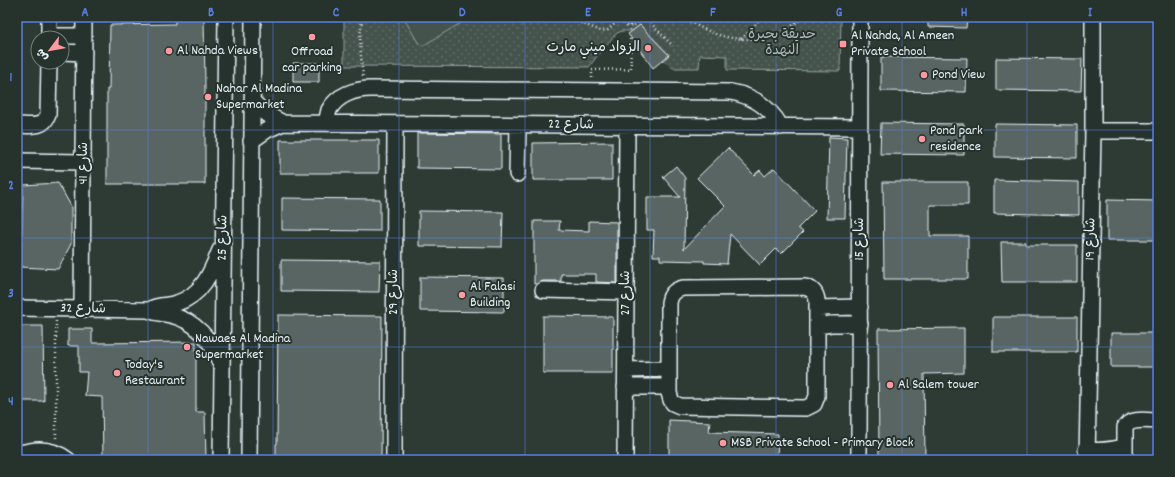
<svg xmlns="http://www.w3.org/2000/svg" width="1175" height="477" font-family="Dekko,'Playpen Sans Arabic',sans-serif">
  <style>
    .green { fill: url(#green-dots); stroke: #96a2a3 }
    .pitch { fill: #45524e; stroke: #96a2a3 }
    .building { fill: #596563; stroke: #e8f1f8 }
    .lines { fill: none; stroke-linecap: round; stroke-linejoin: round }
    .minor-casing { stroke: #e8f1f8; stroke-width: 18 }
    .path { stroke: #e8f1f8; stroke-width: 2.5; stroke-dasharray: 1 3; stroke-linecap: butt }
    .minor { stroke: #26332d; stroke-width: 15 }
    .grid { fill: none; stroke: #5a7fe2; stroke-width: 1; stroke-opacity: 0.55 }
    .poi-dot { fill: #ff9aa2; stroke: #26332d; stroke-width: 1.5 }
    .labels { text-anchor: middle; dominant-baseline: central; stroke-width: 4; stroke-linejoin: round; paint-order: stroke }
    .park-label { font-size: 14px; fill: #afb9bc; stroke: #26332d }
    .poi-label { font-size: 14px; fill: #e8f1f8; stroke: #26332d; text-anchor: start }
    .street-label { font-size: 14px; fill: #e8f1f8; stroke: #26332d }
    .neatline { fill: none; stroke: #5a7fe2; stroke-width: 1.5 }
    .grid-label { font-size: 13px; text-anchor: middle; font-weight: bold; fill: #5a7fe2 }
  </style>
  <defs>
    <pattern id="green-dots" width="8" height="8" patternUnits="userSpaceOnUse"><rect width="8" height="8" fill="#45524e"/><path d="M2 2h.1M6 6h.1" fill="none" stroke="#606b68" stroke-width="1.8" stroke-linecap="round"/></pattern>
  </defs>
  <rect width="100%" height="100%" fill="#2e3b35"/>
  <filter id="ink" filterUnits="userSpaceOnUse"><feTurbulence type="fractalNoise" baseFrequency=".025" numOctaves="2"/><feDisplacementMap in="SourceGraphic" scale="8" xChannelSelector="R" yChannelSelector="G"/><feConvolveMatrix kernelMatrix="1 2 1 2 8 2 1 2 1" color-interpolation-filters="sRGB"/></filter>
  <g filter="url(#ink)">
    <path class="green" d="M344 17H841L840 71 727 70V56L700 55 699 68H673L663 60 669 55 640 25 632 31H622L617 33 603 48 589 67 344 66Z"/>
    <path class="pitch" d="M403 17H471L424 45 419 44Z"/>
    <path class="building" d="M175 17H204L205 86V184H107V89H109L110 25 175 24Z
      M928 17H967L966 28 928 27Z
      M640 25 669 55 653 68 628 34Z
      M881 57 967 58 966 92 881 91Z
      M996 58 1082 59 1081 91 996 90Z
      M293 63H319V82H293Z
      M881 123 964 124V155L880 154Z
      M995 124 1077 125V158L995 157Z
      M417 133 501 134V169L417 168Z
      M829 137 847 138 845 218H827Z
      M280 140H379V173H280Z
      M612 142V180H533V143Z
      M728 148 754 175 760 170 765 176 774 168 815 211 798 228 803 232 781 254 776 249 760 265 730 234 727 264 704 263V261L660 260V256H653L654 230H647V197H680L663 177 676 166 685 178 684 249 725 206 697 178Z
      M994 180 1079 182V215L994 213Z
      M883 182H968V205H930V236H968V279H884Z
      M58 183 71 206V244L58 269 21 267 23 185Z
      M282 198 380 199V231L282 230Z
      M1107 200 1158 201V240H1107Z
      M419 211 503 212 502 247 419 246Z
      M534 221H560L559 230 589 231V221L617 222V283L596 282V274H561V281H543L537 284H534Z
      M1001 242H1026V245H1077V282H1002Z
      M281 260 380 261 379 292 281 291Z
      M420 277 504 278V312L420 311Z
      M278 315 382 316 381 460H276V444H277Z
      M543 316 613 317V373H543Z
      M993 317H1077V352H993Z
      M17 326H43L44 401H17Z
      M964 328V373L924 374 925 460H879L878 329Z
      M68 329H92V343L196 342V412H205L206 460H103L102 397 85 396 87 372H79V346H68Z
      M1111 333H1158V367H1111Z
      M669 420 710 422 709 432 778 434 777 460H669Z"/>
    <g class="lines">
      <defs>
        <path id="minor" d="M49 17V38
          M49 36H84
          M62 52 84 53
          M252 101 266 114 283 123
          M326 123C327 119 328 114 329 110 337 95 355 89 371 89L731 92C753 96 770 107 781 127
          M17 125C29 125 43 129 48 115L49 62
          M1093 131H1158
          M251 141 267 130 283 123 859 127
          M17 161 84 162
          M517 174 518 125
          M804 287C812 288 816 293 817 300V396L814 404 806 408 680 406 673 403 671 400 669 393V303C670 295 674 290 683 288Z
          M543 290 627 292
          M17 308 148 310C155 313 162 313 170 315 195 320 212 340 220 363
          M153 308C161 305 169 306 177 303 202 295 211 273 220 250
          M817 308 860 307
          M82 309 84 17
          M817 326 831 324H860
          M626 370 669 369
          M625 387H669
          M1086 450C1100 451 1112 451 1125 446
          M18 454C35 448 53 448 68 460
          M221 460 226 17
          M249 460 253 17
          M394 460 395 124
          M625 460 627 126
          M859 460 860 17
          M1087 460 1093 131V17
          M1125 460V427C1131 417 1148 421 1158 421"/>
      </defs>
      <use href="#minor" class="minor-casing"/>
      <path class="path" d="M566 17 601 31 608 30 620 19
        M618 17C622 22 627 29 634 25 637 24 639 21 642 19H647L673 46
        M630 17V31
        M679 17C692 22 705 31 719 35 748 44 781 38 803 17
        M741 39C749 32 755 26 760 17
        M363 76C361 57 358 36 363 17
        M592 78V70L631 69 630 39
        M56 438V321"/>
      <use href="#minor" class="minor"/>
    </g>
  </g>
  <path class="grid" d="M148 17V460M273 17V460M399 17V460M525 17V460M650 17V460M776 17V460M902 17V460M1027 17V460M17 130H1158M17 238H1158M17 347H1158"/>
  <g class="poi-dot">
    <circle cx="312" cy="37" r="4"/>
    <rect x="839" y="40" width="8" height="8" rx="2"/>
    <circle cx="648" cy="48" r="4"/>
    <circle cx="169" cy="51" r="4"/>
    <circle cx="924" cy="75" r="4"/>
    <circle cx="208" cy="97" r="4"/>
    <circle cx="922" cy="139" r="4"/>
    <circle cx="462" cy="295" r="4"/>
    <circle cx="187" cy="347" r="4"/>
    <circle cx="117" cy="373" r="4"/>
    <circle cx="890" cy="385" r="4"/>
    <circle cx="723" cy="443" r="4"/>
  </g>
  <g class="labels">
    <g class="park-label">
      <text x="782" y="35">حديقة بحيرة<tspan x="782" dy="16">النهدة</tspan></text>
    </g>
    <g class="poi-label">
      <text x="851" y="36">Al Nahda, Al Ameen<tspan x="851" dy="16">Private School</tspan></text>
      <text x="640" y="48" text-anchor="end">الزواد ميني مارت</text>
      <text x="177" y="51">Al Nahda Views</text>
      <text x="312" y="52" text-anchor="middle">Offroad<tspan x="312" dy="16">car parking</tspan></text>
      <text x="932" y="75">Pond View</text>
      <text x="216" y="89">Nahar Al Madina<tspan x="216" dy="16">Supermarket</tspan></text>
      <text x="930" y="131">Pond park<tspan x="930" dy="16">residence</tspan></text>
      <text x="470" y="287">Al Falasi<tspan x="470" dy="16">Building</tspan></text>
      <text x="195" y="339">Nawaes Al Madina<tspan x="195" dy="16">Supermarket</tspan></text>
      <text x="125" y="365">Today's<tspan x="125" dy="16">Restaurant</tspan></text>
      <text x="898" y="385">Al Salem tower</text>
      <text x="731" y="443">MSB Private School - Primary Block</text>
    </g>
    <g class="street-label">
      <text transform="translate(571 125) rotate(1)">شارع 22</text>
      <text transform="translate(84 163) rotate(-90)">شارع 41</text>
      <text transform="translate(223 238) rotate(-89)">شارع 25</text>
      <text transform="translate(860 239) rotate(-90)">شارع 15</text>
      <text transform="translate(1091 239) rotate(-89)">شارع 19</text>
      <text transform="translate(394 292) rotate(-90)">شارع 29</text>
      <text transform="translate(626 293) rotate(-90)">شارع 27</text>
      <text transform="translate(83 309) rotate(1)">شارع 32</text>
    </g>
  </g>
  <rect width="1175" height="477" fill="none" stroke="#26332d" stroke-width="44"/>
  <g transform="translate(50 50) rotate(238)"><circle r="19" fill="#26332d" stroke="#747f7e"/>
  <path d="M0-3L7 15L0 10L-7 15Z" fill="#ff9aa2"/>
  <text y="-6" font-size="11" font-weight="bold" text-anchor="middle" fill="#e8f1f8">ش</text>
  </g>
  <rect x="22" y="22" width="1131" height="433" class="neatline"/>
  <g class="grid-label">
    <text x="85" y="16">A</text>
    <text x="211" y="16">B</text>
    <text x="336" y="16">C</text>
    <text x="462" y="16">D</text>
    <text x="588" y="16">E</text>
    <text x="713" y="16">F</text>
    <text x="839" y="16">G</text>
    <text x="964" y="16">H</text>
    <text x="1090" y="16">I</text>
    <text x="11" y="81">1</text>
    <text x="11" y="189">2</text>
    <text x="11" y="297">3</text>
    <text x="11" y="405">4</text>
  </g>
</svg>
